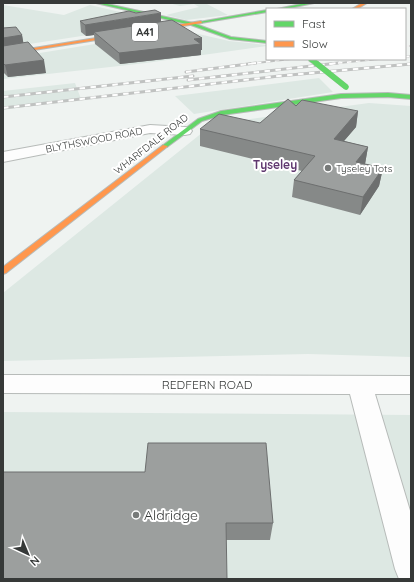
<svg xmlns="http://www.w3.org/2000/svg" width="414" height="582" font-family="Quicksand,sans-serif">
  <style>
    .built { fill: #dde8e3 }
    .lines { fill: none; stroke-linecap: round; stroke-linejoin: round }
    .street-casing { stroke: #b7bbb9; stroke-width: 2 }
    .fast-casing { stroke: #b7bbb9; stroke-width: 2 }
    .slow-casing { stroke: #b7bbb9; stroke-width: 2 }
    .street { fill: #fdfdfd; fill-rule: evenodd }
    .fast { fill: #63d668; fill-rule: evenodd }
    .slow { fill: #ff974d; fill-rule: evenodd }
    .rail-far1-casing { stroke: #c0c2c1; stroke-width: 2 }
    .rail-casing { stroke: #c0c2c1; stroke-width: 3 }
    .rail-far1 { stroke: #fff; stroke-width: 1.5; stroke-dasharray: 4.5; stroke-linecap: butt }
    .rail { stroke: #fff; stroke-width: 2; stroke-dasharray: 5.5; stroke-linecap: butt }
    .fast-bridge-far1-casing { stroke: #b7bbb9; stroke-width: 5.5; stroke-linecap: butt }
    .fast-bridge-casing { stroke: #b7bbb9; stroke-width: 6; stroke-linecap: butt }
    .fast-bridge-far1 { stroke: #63d668; stroke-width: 4.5 }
    .fast-bridge { stroke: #63d668; stroke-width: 5.5 }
    .wall { fill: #868988 }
    .shaded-wall { fill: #6d6f6f }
    .building { fill: #9c9f9e; stroke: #6d6f6f }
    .poi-dot { fill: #777a79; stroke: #fff; stroke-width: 1.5 }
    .labels { text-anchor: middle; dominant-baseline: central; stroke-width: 4; stroke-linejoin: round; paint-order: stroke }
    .far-street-label { font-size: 10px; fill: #363938; stroke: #fff }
    .far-poi-label { font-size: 10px; fill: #363938; stroke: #fff; text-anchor: start }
    .shield { fill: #fff; stroke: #727474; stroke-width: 1 }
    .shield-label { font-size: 11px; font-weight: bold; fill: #363938 }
    .far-quarter-label { font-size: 12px; font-weight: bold; fill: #5f376f; stroke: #fff }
    .street-label { font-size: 12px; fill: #363938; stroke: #fff }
    .near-poi-label { font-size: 14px; fill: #363938; stroke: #fff; text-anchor: start }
  </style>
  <rect width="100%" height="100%" fill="#eff3f1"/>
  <path class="built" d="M169 3H205L228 15 186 20 166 15 199 7 194 4 180 6Z
    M3 5 64 15 90 5 167 23 3 48Z
    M181 30 229 41 267 45V46L146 63 3 79V59Z
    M319 78 333 92 194 114 175 96Z
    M75 83 81 99 3 110V91Z
    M369 103 411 106V357L308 354 3 361V293L213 124Z
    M3 412 411 415V579H3Z"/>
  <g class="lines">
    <defs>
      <path id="street" d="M150 125 185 127 190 128 192 131 190 134 185 135 150 133 3 162V152Z
        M3 375 411 376V394H375L411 514V579H399L395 569 350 394 3 393Z"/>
      <path id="fast" d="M96 3H103L193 23 231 37 267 41V43L230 39 191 25Z
        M306 3H314L285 9H277Z
        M267 10V12L201 23 199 22Z
        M388 93 411 95V99L388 97 341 98 222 115 202 121 167 147 162 146 198 119 221 111 341 94Z"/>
      <path id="slow" d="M362 3H367L357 9H352Z
        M201 21 202 23 3 55V53Z
        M163 145 168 146 6 273 3 274V267Z"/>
    </defs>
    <use href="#street" class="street-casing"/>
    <use href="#fast" class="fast-casing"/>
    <use href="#slow" class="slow-casing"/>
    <use href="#street" class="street"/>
    <use href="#fast" class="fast"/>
    <use href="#slow" class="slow"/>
    <defs>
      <path id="rail-far1" d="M405 46H411
        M405 57 411 56
        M248 64 291 59
        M329 64 378 59
        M407 64H411"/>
      <path id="rail" d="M186 72 256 63
        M188 80 338 63
        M3 97 193 76
        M3 108 279 76 411 64"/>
    </defs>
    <use href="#rail-far1" class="rail-far1-casing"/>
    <use href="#rail" class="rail-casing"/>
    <use href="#rail-far1" class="rail-far1"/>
    <use href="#rail" class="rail"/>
    <defs>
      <path id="fast-bridge-far1" d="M310 59 317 64"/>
      <path id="fast-bridge" d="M316 63 346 87"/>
    </defs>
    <use href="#fast-bridge-far1" class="fast-bridge-far1-casing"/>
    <use href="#fast-bridge" class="fast-bridge-casing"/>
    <use href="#fast-bridge-far1" class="fast-bridge-far1"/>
    <use href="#fast-bridge" class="fast-bridge"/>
  </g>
  <path class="wall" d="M80 21 161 22 202 38V50H201V55L120 64 95 44 94 35 86 36 81 32Z
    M3 28 22 35 23 43 46 73 8 77 3 72Z
    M296 106 358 111 356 127 344 141 368 147 365 164 383 168 379 186 360 215 292 197 294 180 302 171 200 146V129L260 123Z
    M3 472 273 523 270 540H226Z"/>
  <path class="shaded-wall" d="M161 13V24L94 32V35L86 36 85 25Z
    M22 35 24 46 3 49V38Z
    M202 38V50H201V55L120 64 119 53Z
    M44 60 46 73 8 77 5 65Z
    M358 111 356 127 331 156 334 139Z
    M368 147 365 164 353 180 356 162Z
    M383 168 379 186 360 215 363 197Z"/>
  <path class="building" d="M155 10 161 13 85 25 80 21 129 11 136 13Z
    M172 20 202 38 194 39 201 44 119 53 94 32Z
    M16 27 22 35 3 38V28Z
    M28 42 44 60 5 65 3 63V46Z
    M288 99 296 106 302 100 358 111 334 139 368 147 356 162 383 168 363 197 294 180 315 156 200 129 219 114 260 123Z
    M148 443H266L273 523H226L227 579H3V472H145Z"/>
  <g class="poi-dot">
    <circle cx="328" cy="168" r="4"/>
    <circle cx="136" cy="515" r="4"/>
  </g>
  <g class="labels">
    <g class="far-street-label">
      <text transform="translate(94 140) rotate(-11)">BLYTHSWOOD ROAD</text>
      <text transform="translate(151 144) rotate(-38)">WHARFDALE ROAD</text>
    </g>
    <g class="far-poi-label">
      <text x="336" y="168">Tyseley Tots</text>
    </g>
    <rect class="shield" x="132" y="23" width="26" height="18" rx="3"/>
    <g class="shield-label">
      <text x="145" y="32">A41</text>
    </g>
    <g class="far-quarter-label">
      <text x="275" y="164">Tyseley</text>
    </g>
    <g class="street-label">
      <text x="207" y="384">REDFERN ROAD</text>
    </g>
    <g class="near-poi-label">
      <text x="144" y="515">Aldridge</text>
    </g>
  </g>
  <rect width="414" height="582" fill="none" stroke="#363938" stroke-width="8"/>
  <rect x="266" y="8" width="140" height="52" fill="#ffffff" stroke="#afb0af"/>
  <rect x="274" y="21" width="20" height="6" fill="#63d668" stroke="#afb0af"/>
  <text x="302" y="28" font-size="12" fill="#363938">Fast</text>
  <rect x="274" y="41" width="20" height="6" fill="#ff974d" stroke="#afb0af"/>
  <text x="302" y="48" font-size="12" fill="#363938">Slow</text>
  <g transform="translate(28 554) rotate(136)" stroke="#ffffff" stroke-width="3" paint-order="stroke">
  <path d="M0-3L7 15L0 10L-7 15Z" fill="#363938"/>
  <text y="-6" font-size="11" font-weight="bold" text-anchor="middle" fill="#363938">N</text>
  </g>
</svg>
